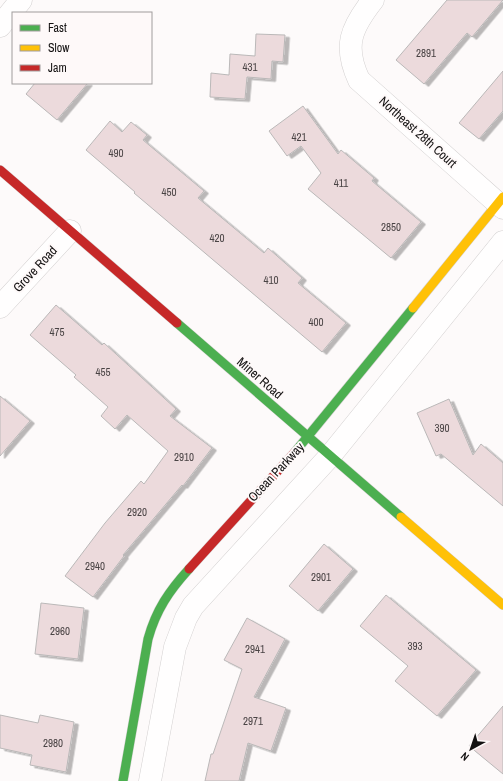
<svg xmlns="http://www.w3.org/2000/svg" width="503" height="781" font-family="'Archivo Narrow',sans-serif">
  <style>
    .building { fill: #ecdadc; stroke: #bab8b8; filter: url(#shadow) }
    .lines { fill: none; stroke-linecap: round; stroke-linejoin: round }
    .street-casing { stroke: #d3d0d0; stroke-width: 23 }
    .fast-casing { stroke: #d3d0d0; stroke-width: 10 }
    .slow-casing { stroke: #d3d0d0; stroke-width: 10 }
    .jam-casing { stroke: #d3d0d0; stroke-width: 10 }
    .street { stroke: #fffefe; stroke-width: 22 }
    .fast { stroke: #4caf50; stroke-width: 9 }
    .slow { stroke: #ffc107; stroke-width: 9 }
    .jam { stroke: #c62828; stroke-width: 9 }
    .labels { text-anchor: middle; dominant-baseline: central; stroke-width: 4; stroke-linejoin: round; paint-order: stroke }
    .number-label { font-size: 11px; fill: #494344 }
    .street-label { font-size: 13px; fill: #131111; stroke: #fef9f9 }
  </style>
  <defs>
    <filter id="shadow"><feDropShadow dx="4.5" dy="2.5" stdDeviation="0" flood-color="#0004"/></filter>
  </defs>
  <rect width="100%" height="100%" fill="#fdfafa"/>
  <path class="building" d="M447 0H503L472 37 467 33 424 84 396 60Z
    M256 34 285 35 283 62 272 61 271 79 247 77 245 99 210 97 211 73 229 75 230 54 255 56Z
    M503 71V111L479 139 459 123Z
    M35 83H88L57 120 26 94Z
    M303 106 338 154 341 150 374 178 372 181 421 222 391 258 308 189 321 173 301 146 287 156 269 131Z
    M110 121 122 132 131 122 147 135 143 140 204 191 198 198 264 253 268 248 302 278 298 283 346 323 322 352 134 193 135 192 86 150Z
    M56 305 102 345 104 343 176 409 170 416 212 448 183 486 182 485 123 555 124 556 93 597 65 576 105 523 141 481 144 484 168 451 127 415 115 429 101 416 108 407 74 377 76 375 30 335Z
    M0 396 30 421 0 456Z
    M449 399 473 455 481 444 503 463V506L441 454 436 456 417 413Z
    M324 544 353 569 318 611 289 586Z
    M386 595 476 670 437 716 395 681 408 666 360 626Z
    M41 603 84 608 78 659 35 654Z
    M247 618 285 639 254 697 286 708 271 751 248 743 239 781H205L211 754H213L242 669 224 660Z
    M503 706V774L469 746Z
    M0 715 38 723 40 715 74 722 66 772 30 765 32 755 0 748Z"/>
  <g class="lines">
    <defs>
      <path id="street" d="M373 0C351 28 343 46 359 80L503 208
        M0 26 21 0
        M0 307 70 231
        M150 781 175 647 186 618 193 606 330 456 503 242"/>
      <path id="fast" d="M177 323 401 517
        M295 452 413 308
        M123 781 148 639C156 610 169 591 189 569"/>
      <path id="slow" d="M413 308 503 197
        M401 517 503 605"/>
      <path id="jam" d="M0 170 177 323
        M189 569 295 452"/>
    </defs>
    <use href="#street" class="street-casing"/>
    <use href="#fast" class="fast-casing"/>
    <use href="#slow" class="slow-casing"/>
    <use href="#jam" class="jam-casing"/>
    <use href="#street" class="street"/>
    <use href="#fast" class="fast"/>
    <use href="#slow" class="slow"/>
    <use href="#jam" class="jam"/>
  </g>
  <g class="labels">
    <g class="number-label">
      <text x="426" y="53">2891</text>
      <text x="250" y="67">431</text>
      <text x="299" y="137">421</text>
      <text x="116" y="153">490</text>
      <text x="341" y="183">411</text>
      <text x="169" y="192">450</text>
      <text x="391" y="227">2850</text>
      <text x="217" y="238">420</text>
      <text x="271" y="280">410</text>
      <text x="316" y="322">400</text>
      <text x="57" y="332">475</text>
      <text x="103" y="372">455</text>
      <text x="442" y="428">390</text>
      <text x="184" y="457">2910</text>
      <text x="137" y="512">2920</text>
      <text x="95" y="566">2940</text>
      <text x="321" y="577">2901</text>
      <text x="60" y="631">2960</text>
      <text x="415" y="646">393</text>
      <text x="255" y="649">2941</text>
      <text x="253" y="721">2971</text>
      <text x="53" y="743">2980</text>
    </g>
    <g class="street-label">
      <text transform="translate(418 132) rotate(42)">Northeast 28th Court</text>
      <text transform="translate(35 269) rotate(-47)">Grove Road</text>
      <text transform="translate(260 378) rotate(41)">Miner Road</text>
      <text transform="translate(276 472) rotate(-47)">Ocean Parkway</text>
    </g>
  </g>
  <rect x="12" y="12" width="140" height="72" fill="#fef9f9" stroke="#a09c9c"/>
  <rect x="20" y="25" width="20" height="6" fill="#4caf50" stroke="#a09c9c"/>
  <text x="48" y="32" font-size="12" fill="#131111">Fast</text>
  <rect x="20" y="45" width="20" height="6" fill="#ffc107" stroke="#a09c9c"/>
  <text x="48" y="52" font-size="12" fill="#131111">Slow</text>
  <rect x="20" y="65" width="20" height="6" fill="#c62828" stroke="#a09c9c"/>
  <text x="48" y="72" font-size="12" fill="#131111">Jam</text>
  <g transform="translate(471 749) rotate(220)" stroke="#fef9f9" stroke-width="3" paint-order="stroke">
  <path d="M0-3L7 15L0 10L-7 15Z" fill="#131111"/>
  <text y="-6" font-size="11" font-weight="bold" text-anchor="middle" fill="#131111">N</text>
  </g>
</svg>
